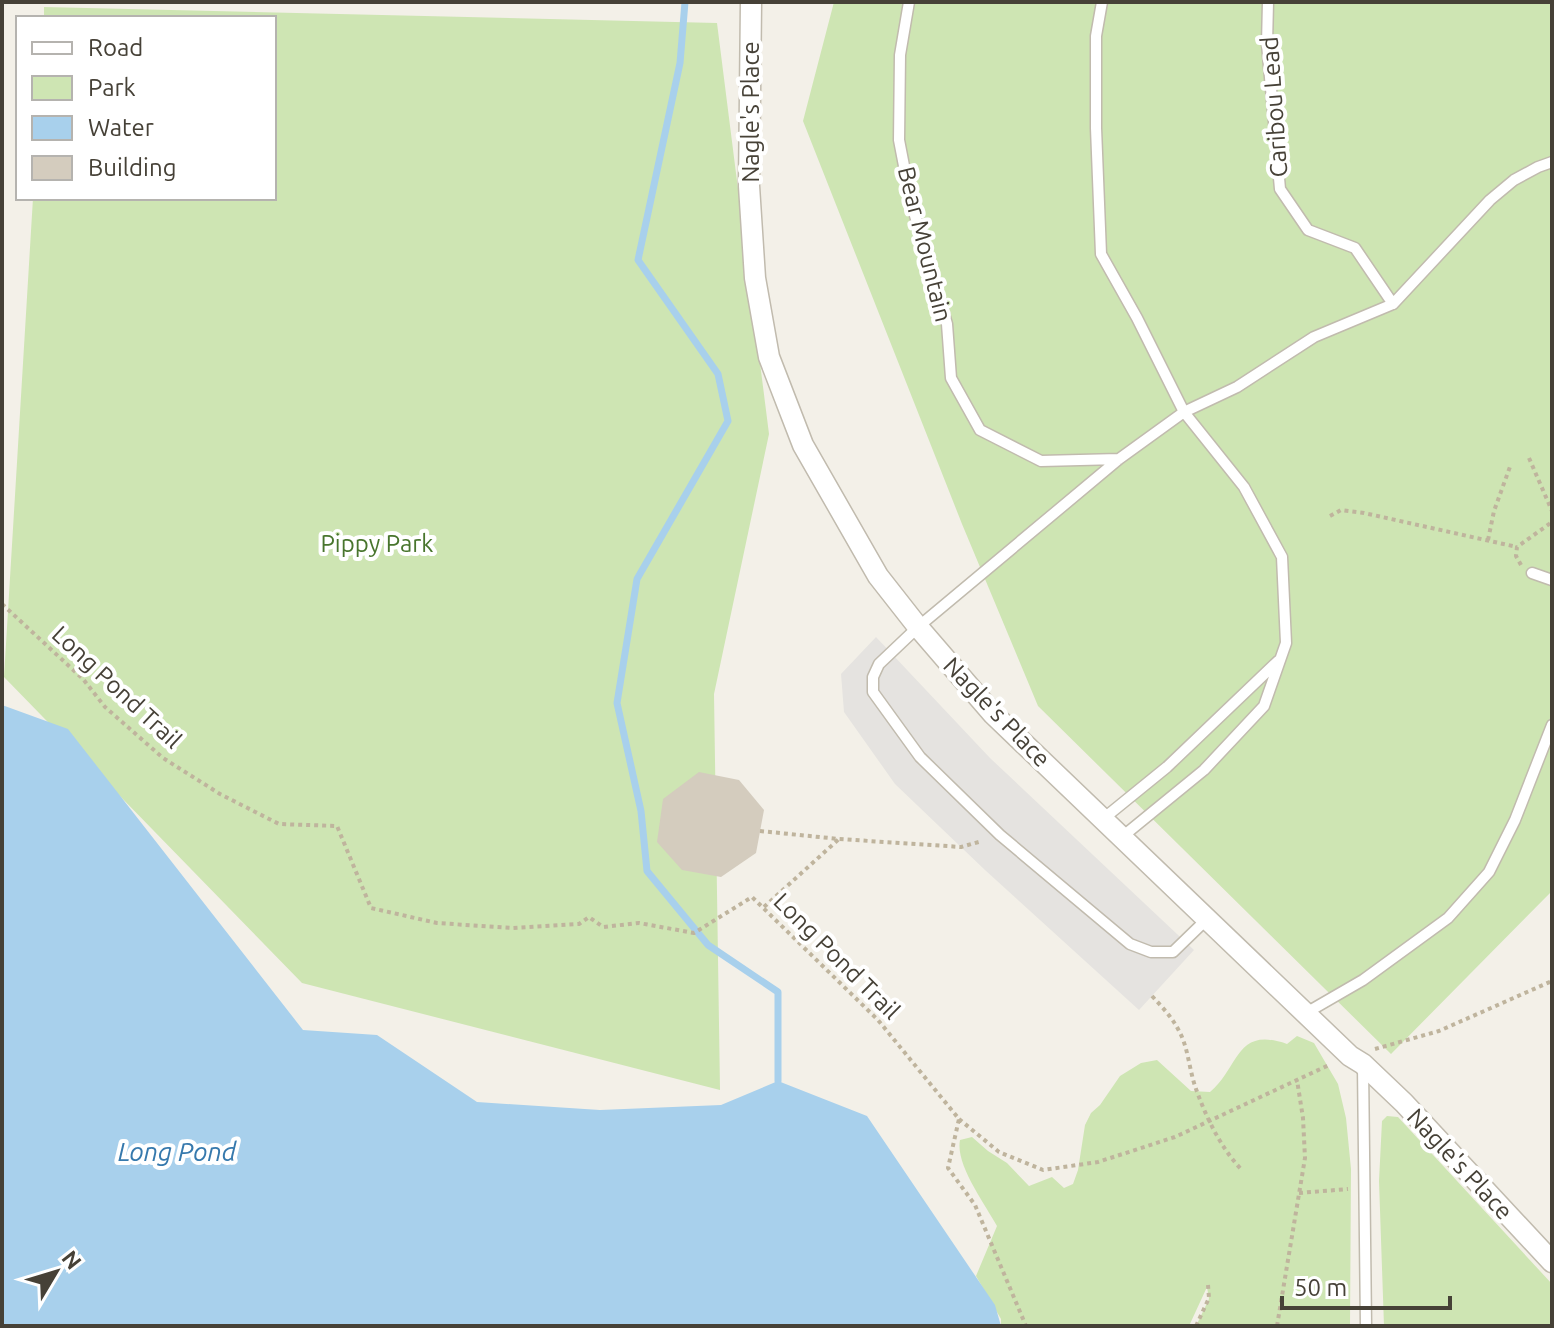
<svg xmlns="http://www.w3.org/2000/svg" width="1554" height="1328" font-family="Ubuntu,sans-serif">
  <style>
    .green { fill: #cee5b3 }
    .parking { fill: #e5e3e0 }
    .water { fill: #a8d0ec }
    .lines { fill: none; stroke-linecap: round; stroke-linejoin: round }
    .stream { stroke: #a8d0ec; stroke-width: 7 }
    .building { fill: #d4ccbe }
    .lane-casing { stroke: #c1bbae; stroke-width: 13 }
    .street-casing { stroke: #c1bbae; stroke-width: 23 }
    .path { stroke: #bfb49d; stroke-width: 4; stroke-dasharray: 4 4; stroke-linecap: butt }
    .lane { stroke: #fff; stroke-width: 10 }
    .street { stroke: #fff; stroke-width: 20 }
    .labels { text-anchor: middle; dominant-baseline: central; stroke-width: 8; stroke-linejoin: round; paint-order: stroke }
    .street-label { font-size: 24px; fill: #464137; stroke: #fff }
    .park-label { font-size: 24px; fill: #48752d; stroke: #fff }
    .water-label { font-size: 26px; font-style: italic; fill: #3679ad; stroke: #fff }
  </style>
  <rect width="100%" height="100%" fill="#f3f0e8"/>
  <path class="green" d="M834 2H1552V891L1391 1054 1038 706 962 524 803 121Z
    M44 7 717 23 769 434 714 694 720 1090 302 983 4 677 33 198H274V18H44Z
    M1297 1036 1314 1043 1338 1084 1346 1118 1351 1169 1350 1326H1196L1209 1299 1207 1287 1189 1326H1001V1319L976 1276 997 1226C985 1204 955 1164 960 1140L972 1137 988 1151 1007 1163 1029 1186 1052 1177 1064 1188 1073 1184 1078 1170 1085 1125 1091 1113 1100 1105 1120 1076 1141 1063 1157 1060 1191 1091 1210 1092C1240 1067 1235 1026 1287 1044Z
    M1387 1116 1398 1117 1552 1284V1326H1384L1379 1181 1382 1121Z"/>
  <path class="parking" d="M876 637 990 758 1194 950 1139 1010 985 870 895 784 844 712 841 674Z"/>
  <path class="water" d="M2 705 68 729 303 1030 377 1035 477 1102 600 1110 721 1105 778 1081 867 1116 995 1305 1001 1326H2Z"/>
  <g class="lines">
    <path class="stream" d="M685 2 680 63 638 260 718 374 728 421 637 579 617 703 641 811 647 871 708 945 778 992V1081"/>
  </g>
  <path class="building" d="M699 772 739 780 764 810 756 853 721 877 682 870 657 842 663 799Z"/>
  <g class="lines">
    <defs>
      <path id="lane" d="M909 2 900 55 899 140 911 202 947 324 951 378 980 430 1041 461 1119 459
        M1102 2 1096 36V128L1101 254 1137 318 1184 412 1244 487 1282 557 1286 643 1264 706 1204 770 1122 837
        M1268 2 1267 44 1280 189 1308 230 1355 248 1393 304
        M1532 573 1552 580
        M1103 819 1167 767 1278 661
        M1207 919 1173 952H1151L1130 944 1000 835 920 757 873 692V677L879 664 918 627 1119 459 1184 412 1237 387 1314 337 1393 304 1490 200 1514 180 1538 167 1552 162
        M1306 1013 1363 980 1448 918 1489 872 1515 820 1552 725
        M1363 1066 1366 1326"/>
      <path id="street" d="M751 2 749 186 755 278 769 357 803 445 878 576 918 627 993 714 1350 1056 1363 1064 1404 1103 1552 1262"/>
    </defs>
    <use href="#lane" class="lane-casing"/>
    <use href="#street" class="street-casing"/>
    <path class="path" d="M1529 458 1552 511
      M1330 516 1341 510 1364 513 1517 547
      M1488 540 1494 511 1511 464
      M1521 565 1516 556 1517 547 1552 522
      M2 604 83 679 105 707 163 758 220 794 279 824 337 826 371 908 437 923 512 928 579 924 589 917 603 927 639 923 694 933 752 897 878 1020 959 1119 948 1168 975 1205 1026 1326
      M760 831 839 839 961 847 982 841
      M764 907 839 839
      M1152 996C1162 1007 1172 1017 1179 1031 1188 1047 1189 1068 1195 1086 1205 1115 1220 1147 1241 1169
      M1375 1049 1439 1031 1552 981
      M959 1119 999 1152 1043 1170 1098 1162 1175 1137 1329 1065
      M1299 1193 1348 1189
      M1196 1326 1209 1298 1208 1285
      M1277 1326 1305 1158 1303 1118 1297 1080"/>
    <use href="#lane" class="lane"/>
    <use href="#street" class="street"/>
  </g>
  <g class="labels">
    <g class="street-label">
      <text transform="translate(1274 107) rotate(-94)">Caribou Lead</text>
      <text transform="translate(750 112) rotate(-90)">Nagle's Place</text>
      <text transform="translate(925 244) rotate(76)">Bear Mountain</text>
      <text transform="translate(117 687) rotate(43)">Long Pond Trail</text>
      <text transform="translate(997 712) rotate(46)">Nagle's Place</text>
      <text transform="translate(837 956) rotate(45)">Long Pond Trail</text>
      <text transform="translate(1460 1164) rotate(47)">Nagle's Place</text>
    </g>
    <g class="park-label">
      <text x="377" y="543">Pippy Park</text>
    </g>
    <g class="water-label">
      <text x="177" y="1151">Long Pond</text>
    </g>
  </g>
  <rect width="1554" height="1328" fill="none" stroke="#464137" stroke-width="8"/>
  <rect x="16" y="16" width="260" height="184" fill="#ffffff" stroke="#b5b3af" stroke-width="2"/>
  <rect x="32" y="42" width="40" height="12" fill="#ffffff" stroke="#b5b3af" stroke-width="2"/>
  <text x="88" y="56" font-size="24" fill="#464137">Road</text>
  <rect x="32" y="76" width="40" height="24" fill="#cee5b3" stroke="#b5b3af" stroke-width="2"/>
  <text x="88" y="96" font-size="24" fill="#464137">Park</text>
  <rect x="32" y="116" width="40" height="24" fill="#a8d0ec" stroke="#b5b3af" stroke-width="2"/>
  <text x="88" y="136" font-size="24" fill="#464137">Water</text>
  <rect x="32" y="156" width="40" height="24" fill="#d4ccbe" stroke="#b5b3af" stroke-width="2"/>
  <text x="88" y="176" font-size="24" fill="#464137">Building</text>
  <g transform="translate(56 1272) rotate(52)" stroke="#ffffff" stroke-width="6" paint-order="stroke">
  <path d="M0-6L14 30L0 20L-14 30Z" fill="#464137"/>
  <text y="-12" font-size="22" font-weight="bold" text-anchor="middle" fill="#464137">N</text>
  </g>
  <path d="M1282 1296v12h168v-12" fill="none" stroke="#464137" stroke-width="4"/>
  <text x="1294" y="1296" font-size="24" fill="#464137" stroke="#ffffff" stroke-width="6" paint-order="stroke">50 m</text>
</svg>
